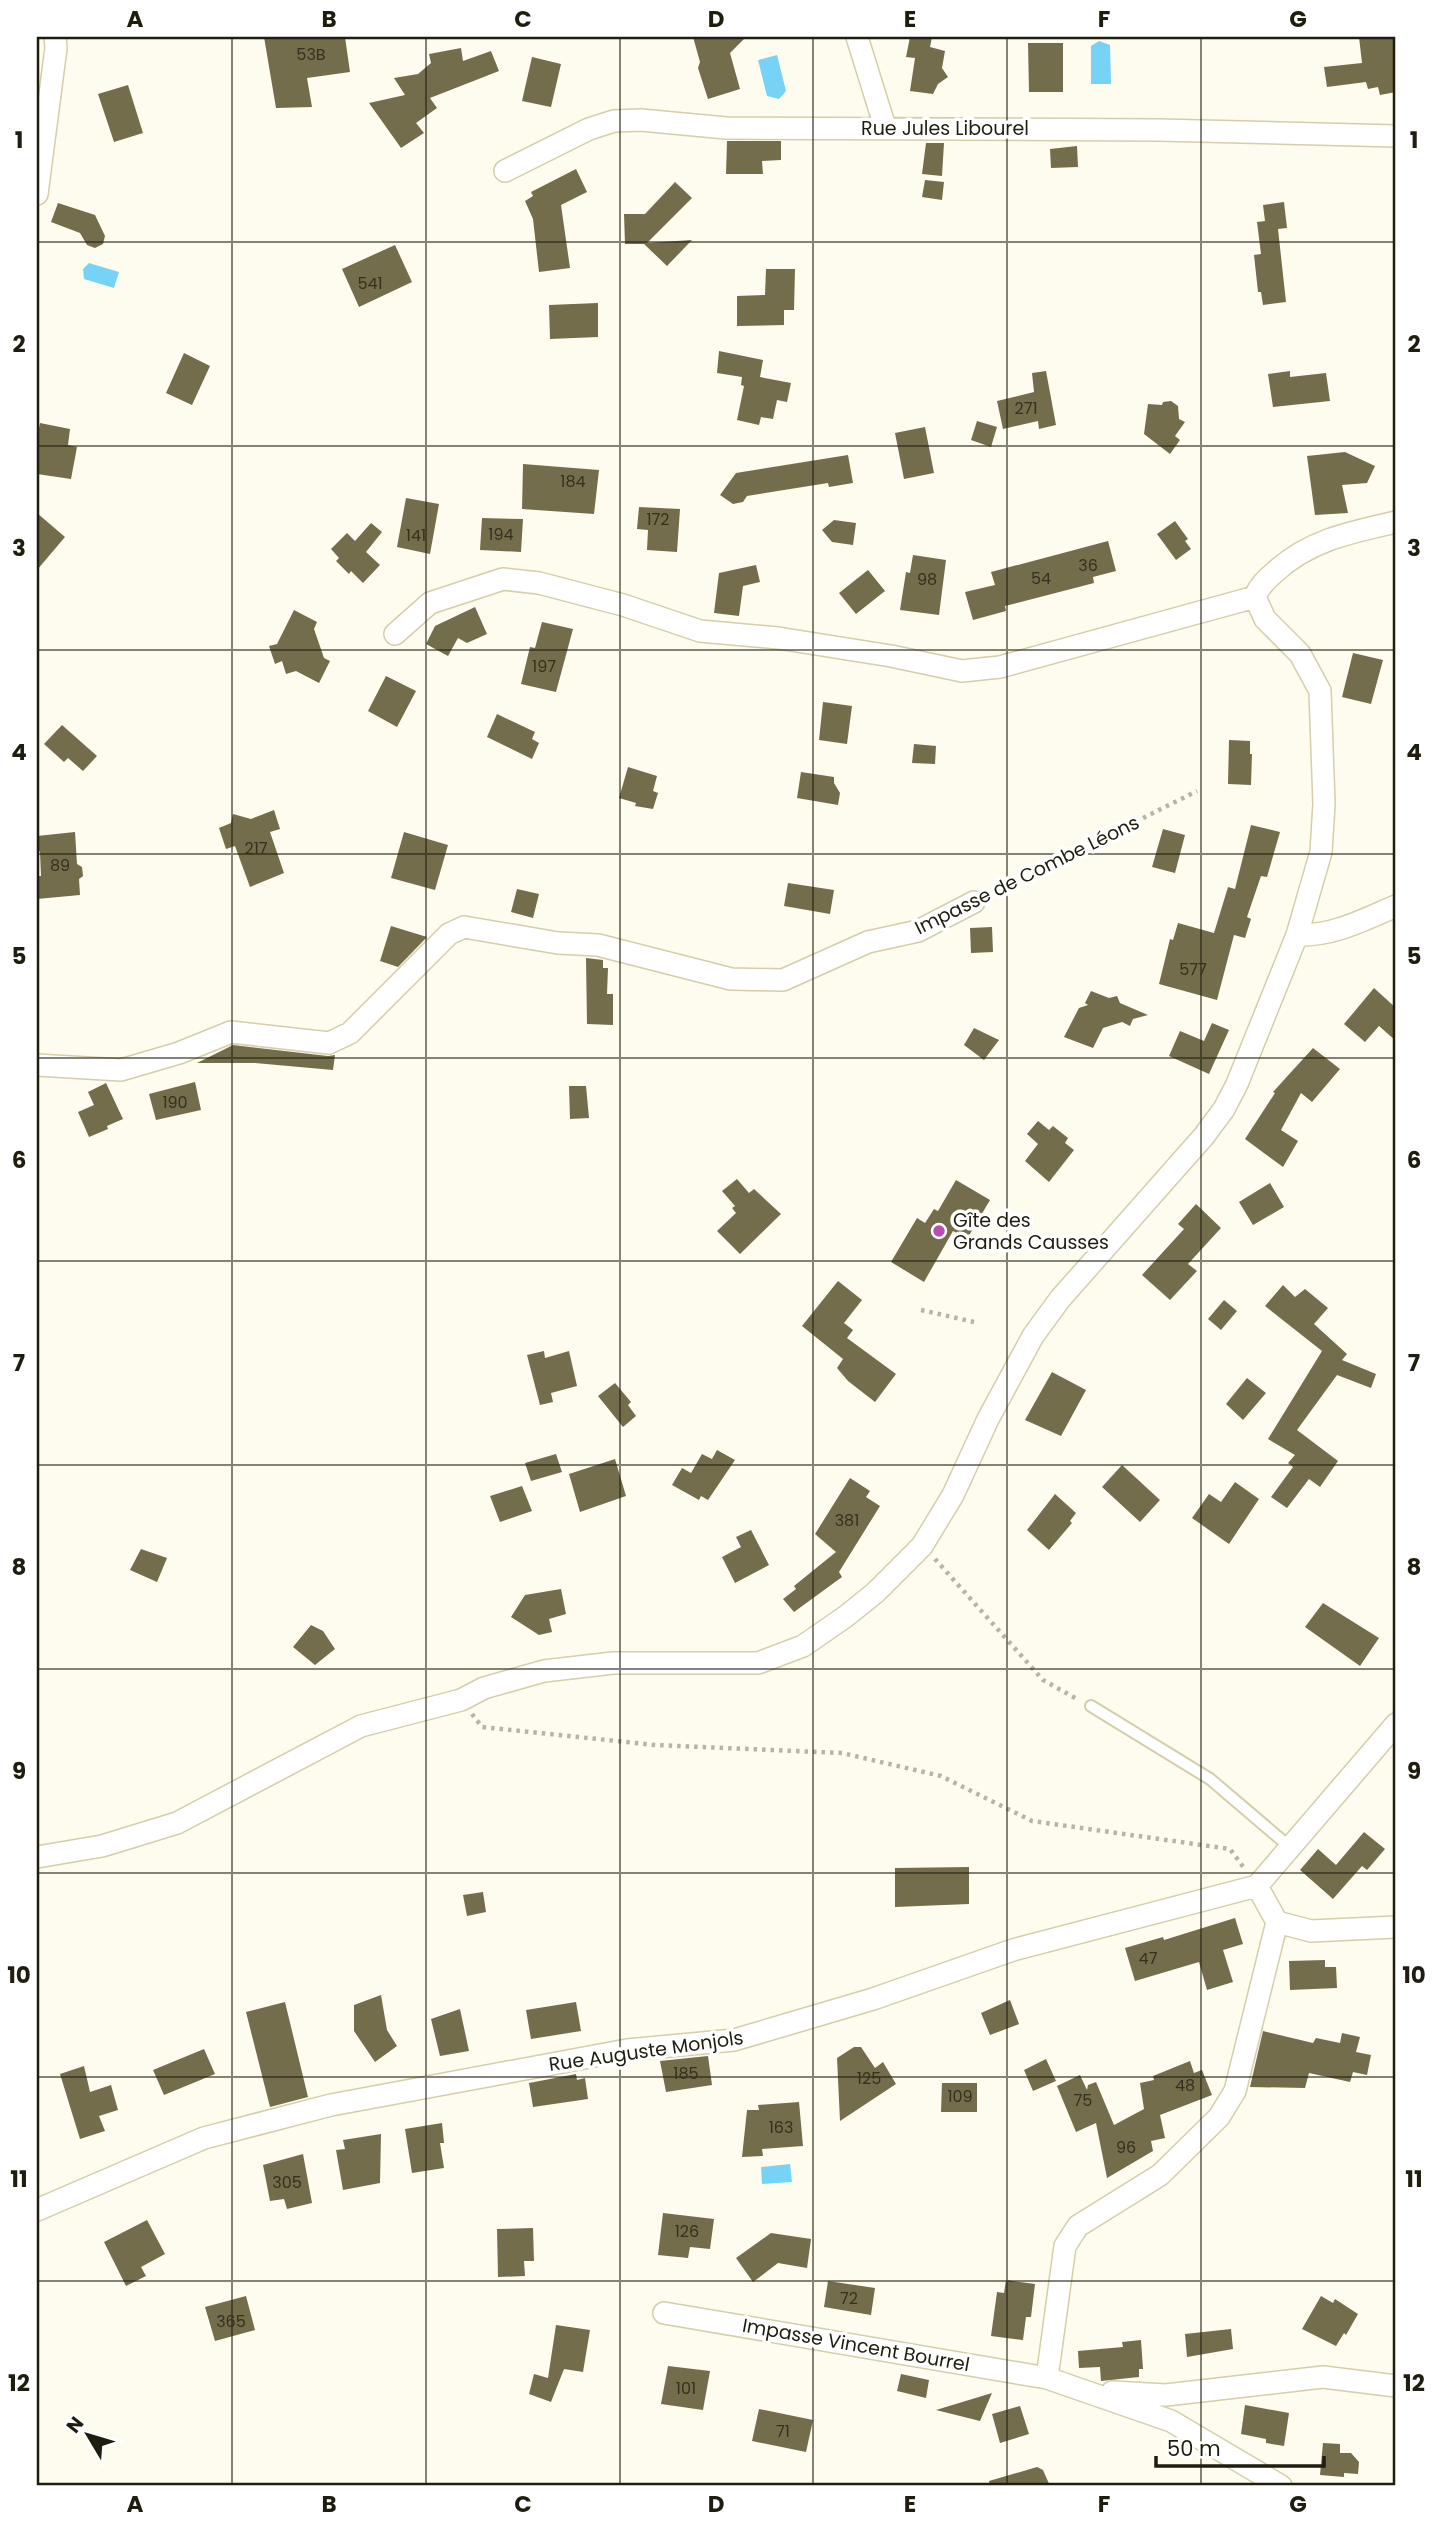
<svg xmlns="http://www.w3.org/2000/svg" width="1433" height="2523" font-family="Poppins,sans-serif">
  <style>
    .water { fill: #77d3f6 }
    .building { fill: #736d4c }
    .lines { fill: none; stroke-linecap: round; stroke-linejoin: round }
    .lane-casing { stroke: #d4ceaa; stroke-width: 14 }
    .street-casing { stroke: #d4ceaa; stroke-width: 24 }
    .path { stroke: #b6b4a6; stroke-width: 4.5; stroke-dasharray: 3.5 5; stroke-linecap: butt }
    .lane { stroke: #fff; stroke-width: 10 }
    .street { stroke: #fff; stroke-width: 21 }
    .grid { fill: none; stroke: #1f1d0f; stroke-width: 2; stroke-opacity: 0.55 }
    .poi-dot { fill: #b74eb0; stroke: #fff; stroke-width: 2.5 }
    .labels { text-anchor: middle; dominant-baseline: central; stroke-width: 7; stroke-linejoin: round; paint-order: stroke }
    .number-label { font-size: 16px; fill: #34311e }
    .street-label { font-size: 19px; fill: #1f1d0f; stroke: #fff }
    .poi-label { font-size: 19px; fill: #1f1d0f; stroke: #fff; text-anchor: start }
    .neatline { fill: none; stroke: #1f1d0f; stroke-width: 2.5 }
    .grid-label { font-size: 23px; text-anchor: middle; font-weight: bold; fill: #1f1d0f }
  </style>
  <rect width="100%" height="100%" fill="#fefcee"/>
  <path class="water" d="M1099 41 1110 45 1111 84H1091V46Z
    M777 55 786 91 779 99 767 96 758 60Z
    M89 263 119 272 114 288 84 279 83 269Z
    M790 2164 792 2182 762 2184 761 2167Z"/>
  <path class="building" d="M264 37H345L350 72 307 78 312 107 276 108Z
    M693 37H746L730 53 740 89 708 99 698 68 700 62Z
    M910 37H932L930 47 945 51 942 68 948 77 938 84 933 94 910 91 915 58 906 57Z
    M1359 37H1396V92L1380 95 1378 87 1368 89 1366 82 1327 87 1324 67 1362 63Z
    M1028 43H1063V92H1029Z
    M461 48 463 61 491 51 499 71 430 98 437 108 416 123 424 133 401 148 369 103 405 95 394 78 418 74 431 63 429 54Z
    M532 57 561 64 551 107 522 101Z
    M128 85 143 133 114 142 98 94Z
    M727 141H781V160L762 161 763 174H726Z
    M926 143H944L942 176 922 174Z
    M1077 146 1078 167 1051 168 1050 149Z
    M576 169 587 192 561 205 570 268 539 272 533 219 525 201 533 196 531 192Z
    M925 180 944 182 942 200 922 197Z
    M675 182 692 198 647 243 692 240 667 266 644 244H625L624 214H645Z
    M1284 202 1287 228 1278 229 1286 302 1263 305 1261 292H1258L1254 255 1261 254 1257 222 1265 221 1263 205Z
    M58 203 95 215 105 236 103 244 95 248 87 245 80 233 51 222Z
    M395 245 412 282 359 307 342 269Z
    M766 269H795L794 310H784V325L737 326V296L765 295Z
    M598 303V337L550 339 549 305Z
    M719 351 763 360 760 377 791 383 787 402 777 400 773 419 761 417 759 425 737 420 744 386 741 385 742 377 717 373Z
    M184 353 210 366 192 405 166 393Z
    M1046 371 1056 425 1039 429 1038 421 1003 429 997 401 1034 392 1032 373Z
    M1290 371V377L1326 373 1330 401 1273 407 1268 374Z
    M1171 401 1178 406 1179 419 1185 422 1175 436 1180 440 1170 454 1144 434 1148 404 1162 405 1163 402Z
    M977 421 997 427 991 447 971 440Z
    M40 423 70 429 68 445 77 447 71 479 37 474V439Z
    M925 427 934 473 904 479 895 433Z
    M1345 452 1375 466 1367 483 1342 485 1348 513 1315 515 1307 456Z
    M848 455 853 483 829 487 828 483 747 496 743 502 733 504 720 495 736 473Z
    M523 464 599 470 594 514 522 509Z
    M406 498 439 504 430 554 397 547Z
    M639 507 680 509 677 552 647 550 648 530 637 529Z
    M37 513 65 537 37 570Z
    M482 518 523 519 521 552 480 550Z
    M834 520 856 523 853 545 832 542 822 530Z
    M1175 521 1188 539 1185 541 1191 549 1176 560 1157 534Z
    M371 523 382 532 366 552 380 565 363 583 351 571 349 574 336 561 339 558 331 549 347 533 355 541Z
    M1108 541 1116 571 1093 577 1094 583 1005 606 1006 611 973 620 965 592 995 585 991 572Z
    M913 555 946 560 939 615 900 610 906 572 910 573Z
    M756 565 760 582 743 586 739 616 714 613 719 573Z
    M868 570 885 591 856 614 839 593Z
    M475 607 487 634 467 643 458 638 448 656 426 644 435 626Z
    M294 610 317 622 314 629 324 658 330 661 319 683 296 671 286 674 282 661 275 664 269 646 277 644Z
    M542 622 573 629 556 692 521 684 530 647 535 648Z
    M1353 653 1383 660 1371 704 1342 697Z
    M386 676 416 691 397 727 368 711Z
    M823 702 852 706 847 744 819 740Z
    M497 714 535 732 532 739 539 743 532 759 487 737Z
    M62 725 97 756 83 771 68 758 64 762 44 744Z
    M1229 740 1250 741V754H1252L1251 785 1228 784Z
    M914 744 936 746 935 764 912 763Z
    M628 767 657 776 653 791 658 793 653 809 635 806 636 803 619 798Z
    M801 772 834 777V783L840 793 838 805 797 798Z
    M274 810 280 829 270 832 284 873 250 887 235 846 226 849 219 828 231 823 233 814 251 819Z
    M1251 825 1280 832 1267 877 1261 876 1247 917 1251 919 1245 938 1234 935 1217 1000 1159 984 1170 939 1173 940 1178 923 1214 933 1228 887 1235 889Z
    M1163 829 1185 835 1175 873 1152 867Z
    M75 832 77 864 82 867 83 876 79 879 80 895 37 899V876H41L40 852 37 848V836Z
    M404 832 448 845 435 890 391 878Z
    M788 883 834 890 830 914 784 906Z
    M517 889 539 894 533 918 511 912Z
    M391 926 427 937 398 967 380 961Z
    M992 927 993 952 971 953 970 928Z
    M586 958 603 960V968H608L607 994H613V1025L587 1024Z
    M1374 988 1396 1008V1041L1379 1026 1365 1042 1344 1024Z
    M1091 991 1109 998 1117 996 1120 1003 1148 1015 1133 1019 1130 1026 1122 1022 1103 1028 1093 1048 1064 1037 1079 1008 1088 1005 1085 1003Z
    M1212 1023 1229 1030 1209 1074 1169 1056 1180 1031 1204 1041Z
    M974 1028 999 1040 984 1060 964 1045Z
    M233 1045 328 1056 335 1055 333 1070 255 1063H197Z
    M1313 1048 1340 1069 1312 1102 1301 1093 1281 1130 1298 1141 1283 1167 1245 1139 1275 1093 1273 1092Z
    M195 1082 201 1110 156 1120 149 1094Z
    M106 1083 123 1119 107 1126 108 1129 89 1137 78 1112 94 1105 88 1092Z
    M569 1086H586L589 1118 570 1119Z
    M1038 1121 1049 1130 1053 1126 1068 1138 1065 1143 1074 1150 1049 1182 1025 1161 1038 1144 1027 1134Z
    M737 1179 749 1193 754 1189 781 1214 740 1254 717 1231 736 1213 732 1208 735 1206 722 1191Z
    M956 1180 990 1200 967 1239 953 1231 924 1282 891 1262 917 1218 925 1223 934 1209 938 1211Z
    M1270 1183 1284 1207 1253 1225 1239 1202Z
    M1196 1204 1221 1228 1188 1264 1197 1271 1170 1300 1142 1275 1184 1229 1178 1224Z
    M838 1281 862 1300 844 1323 853 1330 847 1338 896 1374 875 1402 848 1381 837 1368 843 1359 802 1326Z
    M1283 1285 1295 1297 1305 1289 1328 1308 1314 1324 1347 1354 1342 1360 1376 1374 1371 1388 1337 1375 1297 1430 1338 1461 1320 1487 1309 1479 1287 1508 1271 1497 1293 1467 1288 1463 1295 1455 1268 1439 1322 1351 1265 1306Z
    M1224 1300 1237 1311 1221 1330 1208 1319Z
    M544 1351 545 1358 569 1351 577 1386 551 1393 553 1402 540 1405 527 1355Z
    M1052 1372 1086 1390 1061 1436 1025 1420Z
    M1247 1378 1266 1393 1243 1420 1226 1404Z
    M615 1383 631 1402 628 1405 636 1416 623 1427 598 1396Z
    M717 1450 735 1460 708 1500 701 1496 699 1500 672 1485 682 1468 691 1473 702 1454 712 1459Z
    M556 1454 562 1472 531 1481 525 1463Z
    M615 1459 626 1496 580 1512 569 1474Z
    M1122 1465 1160 1500 1140 1522 1102 1487Z
    M850 1478 870 1491 866 1497 880 1506 839 1572 842 1577 794 1612 783 1599 796 1589 794 1586 836 1552 815 1534Z
    M1235 1482 1259 1499 1229 1544 1192 1518 1209 1494 1221 1502Z
    M522 1486 532 1511 500 1522 490 1496Z
    M1055 1494 1076 1513 1070 1521 1072 1523 1049 1550 1027 1530Z
    M751 1530 769 1565 735 1583 722 1557 741 1547 736 1537Z
    M141 1549 167 1558 157 1582 130 1570Z
    M561 1589 566 1614 549 1619 552 1632 539 1635 511 1617 525 1595Z
    M1323 1603 1379 1638 1360 1666 1305 1627Z
    M311 1625 323 1631 335 1649 315 1665 293 1647Z
    M1364 1832 1385 1849 1367 1870 1362 1866 1333 1899 1300 1870 1318 1849 1336 1865Z
    M969 1867V1904L895 1907V1868Z
    M483 1892 486 1912 467 1916 463 1895Z
    M1235 1918 1243 1944 1223 1950 1233 1982 1207 1990 1199 1962 1135 1981 1125 1948 1163 1937 1164 1940Z
    M1325 1960V1967H1336L1337 1988 1290 1990 1289 1961Z
    M381 1995 387 2030 397 2046 375 2062 354 2031V2005Z
    M1010 2000 1019 2024 990 2035 981 2013Z
    M285 2002 308 2097 270 2107 246 2012Z
    M576 2002 581 2031 531 2039 526 2010Z
    M460 2009 469 2051 440 2056 431 2019Z
    M1263 2031 1313 2043 1316 2038 1340 2043 1342 2033 1360 2037 1356 2052 1371 2055 1367 2075 1353 2072 1350 2082 1309 2073 1305 2088 1250 2087Z
    M854 2047H861L875 2068 883 2062 896 2084 840 2121 837 2058Z
    M204 2049 215 2074 164 2095 153 2070Z
    M708 2056 712 2085 666 2092 660 2061Z
    M1046 2059 1056 2081 1033 2091 1024 2070Z
    M1190 2061 1194 2073 1202 2070 1212 2095 1160 2115 1165 2138 1151 2141 1153 2151 1107 2178 1096 2123 1076 2132 1057 2086 1080 2075 1087 2090 1088 2085 1096 2082 1114 2125 1144 2109 1140 2083 1154 2080 1153 2076Z
    M84 2066 90 2092 111 2085 118 2110 99 2116 105 2131 80 2139 60 2074Z
    M576 2074 577 2080 585 2078 588 2099 533 2107 529 2083Z
    M942 2083H977V2112H941Z
    M799 2102 803 2146 762 2149 763 2156 742 2157 747 2110H759L758 2105Z
    M442 2123 444 2143H440L444 2168 412 2173 405 2129Z
    M381 2134 380 2183 343 2190 336 2150 345 2149 343 2140Z
    M303 2154 312 2203 287 2209 284 2199 270 2201 263 2165Z
    M663 2213 714 2219 710 2249 690 2247 688 2258 658 2255Z
    M147 2220 165 2254 141 2267 146 2276 126 2286 104 2242Z
    M533 2228 534 2261H524L525 2276 498 2277 497 2229Z
    M771 2233 811 2239 807 2268 778 2263 753 2282 736 2258Z
    M1006 2280 1035 2284 1031 2317H1026L1023 2340 991 2336 997 2292 1004 2293Z
    M828 2281 875 2288 871 2315 824 2307Z
    M246 2296 255 2330 215 2341 205 2307Z
    M1321 2296 1333 2303 1335 2299 1358 2314 1346 2335 1344 2333 1336 2346 1302 2329Z
    M556 2325 590 2330 583 2372 564 2369 551 2402 529 2394 534 2374 548 2378Z
    M1231 2329 1233 2349 1187 2357 1185 2334Z
    M1141 2340 1143 2369H1139V2377L1101 2381 1100 2367 1079 2368 1078 2351 1123 2347 1122 2342Z
    M668 2366 710 2371 703 2410 661 2404Z
    M901 2374 929 2380 926 2398 897 2391Z
    M992 2393 980 2421 936 2410Z
    M1245 2405 1289 2413 1284 2446 1266 2443V2439L1241 2434Z
    M1020 2406 1029 2434 1000 2443 992 2414Z
    M759 2409 813 2420 806 2452 752 2441Z
    M1323 2443 1340 2444V2453H1351L1359 2462 1358 2474 1344 2473V2477L1320 2475Z
    M1037 2467 1043 2470 1050 2486H990L989 2481Z"/>
  <g class="lines">
    <defs>
      <path id="lane" d="M1091 1706 1210 1779 1291 1848"/>
      <path id="street" d="M857 37 885 127
        M505 171 589 129 614 121 641 120 726 128 1159 130 1396 136
        M37 194 56 48 55 37
        M395 634 430 603 503 579 539 583 623 605 700 631 778 638 891 656 962 671 1000 667 1255 597
        M1297 935C1334 936 1363 920 1396 906
        M37 1065 121 1070 179 1053 231 1032 329 1043 350 1033 449 934 464 927 558 943 598 945 731 979 783 980 868 942 918 931 974 902
        M37 1857 102 1846 177 1823 361 1726 461 1700 484 1688 544 1671 613 1663H758L803 1646 845 1617 875 1593 922 1546 953 1495 988 1419 1033 1336 1060 1299 1204 1136 1224 1109 1237 1084 1297 935 1321 852 1324 804 1320 691 1300 654 1265 619 1255 597C1258 587 1267 579 1275 572 1309 540 1352 532 1396 522
        M1257 1886 1277 1922 1235 2091 1219 2117 1160 2175 1078 2226 1065 2246 1047 2378 1171 2421 1281 2486
        M1257 1886 1396 1724
        M1277 1922 1311 1931 1396 1927
        M37 2210 204 2138 331 2105 627 2050 734 2040 873 1999 1013 1950 1257 1886
        M664 2313 1047 2378
        M1112 2392 1166 2395 1323 2377 1396 2386"/>
    </defs>
    <use href="#lane" class="lane-casing"/>
    <use href="#street" class="street-casing"/>
    <path class="path" d="M991 894 1197 791
      M921 1310 974 1322
      M935 1559 1043 1680 1077 1699
      M472 1714 482 1727 655 1745 842 1753 941 1776 1032 1821 1230 1849 1244 1868"/>
    <use href="#lane" class="lane"/>
    <use href="#street" class="street"/>
  </g>
  <path class="grid" d="M232 37V2486M426 37V2486M620 37V2486M813 37V2486M1007 37V2486M1201 37V2486M37 242H1396M37 446H1396M37 650H1396M37 854H1396M37 1058H1396M37 1261H1396M37 1465H1396M37 1669H1396M37 1873H1396M37 2077H1396M37 2281H1396"/>
  <circle class="poi-dot" cx="939" cy="1231" r="7"/>
  <g class="labels">
    <g class="number-label">
      <text x="311" y="54">53B</text>
      <text x="370" y="283">541</text>
      <text x="1026" y="408">271</text>
      <text x="573" y="481">184</text>
      <text x="658" y="519">172</text>
      <text x="501" y="534">194</text>
      <text x="416" y="535">141</text>
      <text x="1088" y="565">36</text>
      <text x="1041" y="578">54</text>
      <text x="927" y="579">98</text>
      <text x="544" y="666">197</text>
      <text x="256" y="848">217</text>
      <text x="60" y="865">89</text>
      <text x="1193" y="969">577</text>
      <text x="175" y="1102">190</text>
      <text x="847" y="1520">381</text>
      <text x="1148" y="1958">47</text>
      <text x="686" y="2073">185</text>
      <text x="869" y="2078">125</text>
      <text x="1185" y="2085">48</text>
      <text x="960" y="2096">109</text>
      <text x="1083" y="2100">75</text>
      <text x="781" y="2127">163</text>
      <text x="1126" y="2147">96</text>
      <text x="287" y="2182">305</text>
      <text x="687" y="2231">126</text>
      <text x="849" y="2298">72</text>
      <text x="231" y="2321">365</text>
      <text x="686" y="2388">101</text>
      <text x="783" y="2431">71</text>
    </g>
    <g class="street-label">
      <text x="945" y="128">Rue Jules Libourel</text>
      <text transform="translate(1027 875) rotate(-26)">Impasse de Combe Léons</text>
      <text transform="translate(646 2051) rotate(-8)">Rue Auguste Monjols</text>
      <text transform="translate(856 2345) rotate(10)">Impasse Vincent Bourrel</text>
    </g>
    <g class="poi-label">
      <text x="953" y="1220">Gîte des<tspan x="953" dy="22">Grands Causses</tspan></text>
    </g>
  </g>
  <rect width="1433" height="2523" fill="none" stroke="#ffffff" stroke-width="77"/>
  <g transform="translate(88 2435) rotate(308)" stroke="#ffffff" stroke-width="5" paint-order="stroke">
  <path d="M0-5L12 26L0 18L-12 26Z" fill="#1f1d0f"/>
  <text y="-10" font-size="19" font-weight="bold" text-anchor="middle" fill="#1f1d0f">N</text>
  </g>
  <path d="M1156 2456v10h168v-10" fill="none" stroke="#1f1d0f" stroke-width="3.5"/>
  <text x="1167" y="2456" font-size="21" fill="#1f1d0f" stroke="#ffffff" stroke-width="5" paint-order="stroke">50 m</text>
  <rect x="38" y="38" width="1356" height="2446" class="neatline"/>
  <g class="grid-label">
    <text x="135" y="27">A</text>
    <text x="329" y="27">B</text>
    <text x="523" y="27">C</text>
    <text x="716" y="27">D</text>
    <text x="910" y="27">E</text>
    <text x="1104" y="27">F</text>
    <text x="1298" y="27">G</text>
    <text x="19" y="148">1</text>
    <text x="1414" y="148">1</text>
    <text x="19" y="352">2</text>
    <text x="1414" y="352">2</text>
    <text x="19" y="556">3</text>
    <text x="1414" y="556">3</text>
    <text x="19" y="760">4</text>
    <text x="1414" y="760">4</text>
    <text x="19" y="964">5</text>
    <text x="1414" y="964">5</text>
    <text x="19" y="1168">6</text>
    <text x="1414" y="1168">6</text>
    <text x="19" y="1371">7</text>
    <text x="1414" y="1371">7</text>
    <text x="19" y="1575">8</text>
    <text x="1414" y="1575">8</text>
    <text x="19" y="1779">9</text>
    <text x="1414" y="1779">9</text>
    <text x="19" y="1983">10</text>
    <text x="1414" y="1983">10</text>
    <text x="19" y="2187">11</text>
    <text x="1414" y="2187">11</text>
    <text x="19" y="2391">12</text>
    <text x="1414" y="2391">12</text>
    <text x="135" y="2512">A</text>
    <text x="329" y="2512">B</text>
    <text x="523" y="2512">C</text>
    <text x="716" y="2512">D</text>
    <text x="910" y="2512">E</text>
    <text x="1104" y="2512">F</text>
    <text x="1298" y="2512">G</text>
  </g>
</svg>
